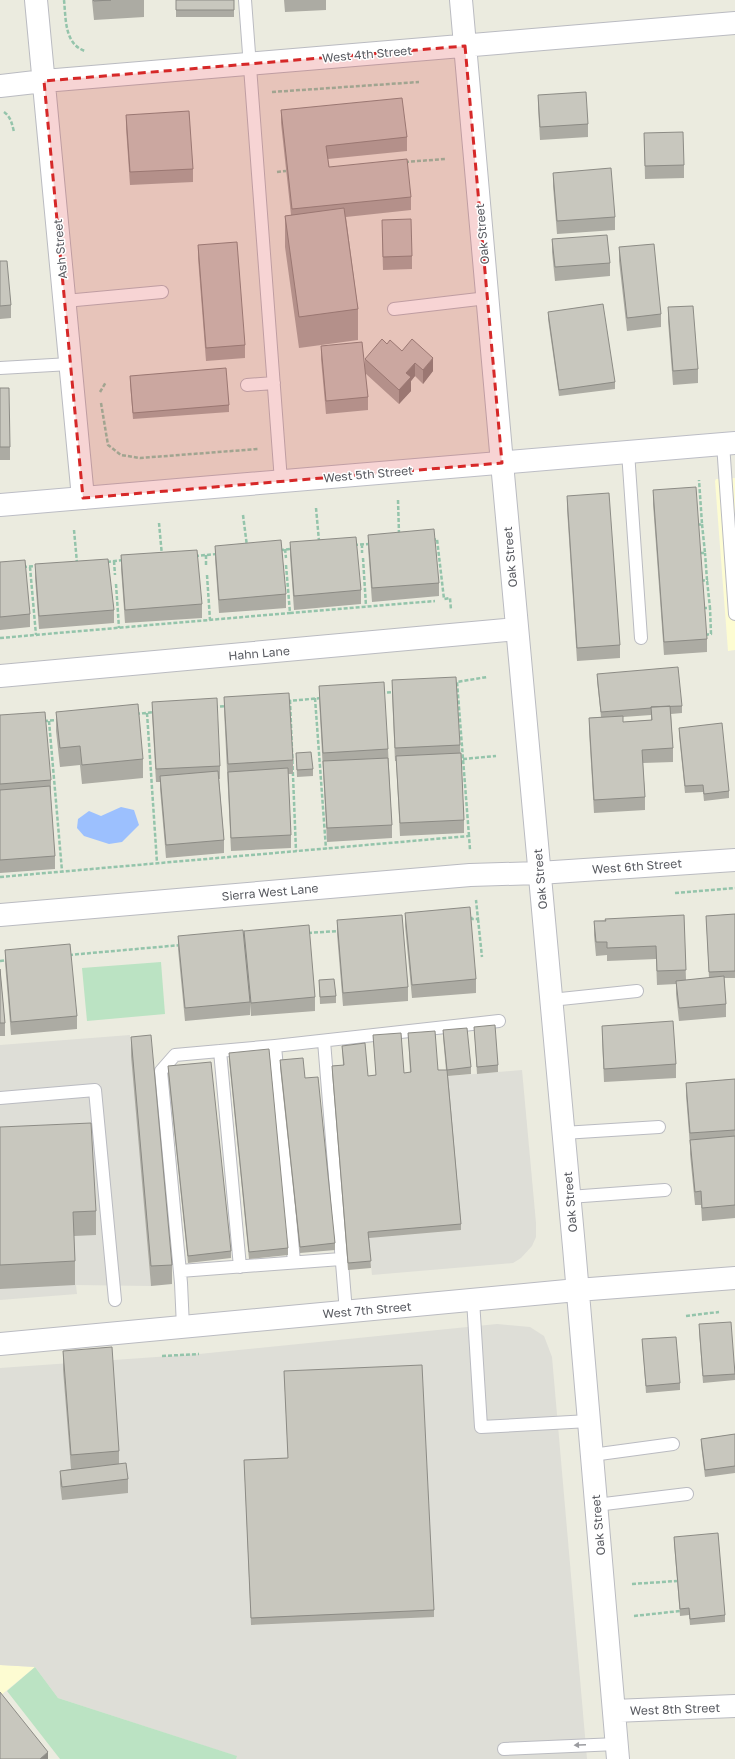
<svg xmlns="http://www.w3.org/2000/svg" width="735" height="1759" font-family="'Golos Text',sans-serif">
  <style>
    .commercial { fill: #fdfcd2 }
    .industrial { fill: #deded7 }
    .green { fill: #bbe3c3 }
    .water { fill: #9cc0fe }
    .lines { fill: none; stroke-linecap: round; stroke-linejoin: round }
    .lane-casing { stroke: #babbc1; stroke-width: 14 }
    .street-casing { stroke: #babbc1; stroke-width: 24 }
    .secondary-casing { stroke: #bcbdc5; stroke-width: 24 }
    .path { stroke: #94c4ab; stroke-width: 2.5; stroke-dasharray: 4 2; stroke-linecap: butt }
    .lane { stroke: #fff; stroke-width: 12 }
    .street { stroke: #fff; stroke-width: 22 }
    .secondary { stroke: #fff; stroke-width: 22 }
    .wall { fill: #acaba3; fill-rule: evenodd }
    .shaded-wall { fill: #8c8b85 }
    .building { fill: #c8c7be; stroke: #8c8b85 }
    .oneway { fill: #9b9ca0 }
    .marked { fill: #d62828; fill-opacity: 0.2; stroke: #d62828; stroke-width: 3; stroke-dasharray: 8 5; stroke-linejoin: round }
    .labels { text-anchor: middle; dominant-baseline: central; stroke-width: 3; stroke-linejoin: round; paint-order: stroke }
    .street-label { font-size: 12px; fill: #585a60; stroke: #fff }
  </style>
  <rect width="100%" height="100%" fill="#ebebdf"/>
  <path class="commercial" d="M735 478V650L728 651 715 481 716 479Z
    M0 1665 35 1667 0 1696Z"/>
  <path class="industrial" d="M130 1035 151 1286 76 1285 77 1294 0 1300V1045Z
    M522 1070 536 1223V1237L532 1246 521 1258 513 1263 372 1275 368 1238 438 1077Z
    M497 1324 530 1327 544 1336 552 1357 587 1759H236V1756L58 1698 35 1667 0 1665V1368L199 1354Z"/>
  <path class="green" d="M161 962 165 1014 87 1021 82 968Z
    M35 1667 58 1698 237 1756 236 1759H60L7 1691Z"/>
  <path class="water" d="M121 807 134 810 139 825 122 842 109 844 84 836 77 828 78 819 89 811 101 816Z"/>
  <g class="lines">
    <defs>
      <path id="lane" d="M245 0 281 481
        M65 301 162 292
        M394 309 487 298
        M0 368 70 364
        M247 385 274 383
        M723 444 735 614
        M628 452 641 638
        M551 1000 637 991
        M324 1041 346 1312
        M275 1046 294 1262
        M220 1051 240 1267
        M0 1098 95 1090 115 1300
        M563 1133 659 1127
        M569 1197 665 1190
        M180 1271 341 1259
        M473 1300 481 1427 589 1421
        M183 1327 181 1283 161 1071 175 1055 275 1046 499 1021
        M592 1455 673 1444
        M596 1505 687 1494
        M504 1749 617 1744"/>
      <path id="street" d="M36 0 83 498
        M461 0 502 463 574 1247 618 1759
        M0 86 44 81 735 23
        M0 676 517 629
        M0 915 470 875 539 873 735 860
        M0 1344 577 1290 735 1278
        M614 1711 735 1706"/>
      <path id="secondary" d="M0 505 735 443"/>
    </defs>
    <use href="#lane" class="lane-casing"/>
    <use href="#street" class="street-casing"/>
    <use href="#secondary" class="secondary-casing"/>
    <path class="path" d="M64 0C66 18 64 44 85 51
      M272 92 419 82
      M4 112C11 117 12 124 14 132
      M405 162 445 159
      M277 172 286 171
      M100 392 106 382
      M101 403 108 445 121 455 140 458 258 449
      M398 500 399 534
      M316 508 319 541
      M243 515 247 546
      M159 523 162 556
      M697 525 702 524 699 480
      M74 530 77 563
      M432 540 437 539 444 599 450 598 451 610
      M362 544V553
      M354 545 369 544
      M285 549 286 558
      M280 550 291 549
      M700 553H705L702 524
      M206 555V565
      M195 556 217 554
      M363 558 366 606
      M114 561 115 575
      M107 562 124 560
      M286 565 290 613 435 601
      M23 567 38 566
      M30 567 36 635
      M207 575 210 620
      M701 581 707 580 705 553
      M116 584 119 628
      M703 608H710L707 580
      M705 635 711 634 710 608
      M0 638 290 613
      M381 693 394 692
      M315 698 326 849
      M290 700 296 851
      M287 701 322 698
      M214 707 227 706
      M147 713 157 863
      M136 714 155 712
      M44 721 59 720
      M49 721 62 871
      M463 759 496 756
      M469 836 457 682 487 677
      M0 877 469 836 470 850
      M675 893 735 888
      M471 917 472 919H478L476 900
      M478 919 482 957
      M308 933 339 931
      M69 955 181 945
      M0 961 8 960
      M686 1316 719 1312
      M162 1356 199 1354
      M632 1584 677 1581
      M634 1616 680 1611"/>
    <use href="#lane" class="lane"/>
    <use href="#street" class="street"/>
    <use href="#secondary" class="secondary"/>
  </g>
  <path class="wall" d="M92 0H144V17L94 20Z
    M176 0H234V17H176Z
    M284 0H326V10L285 12Z
    M538 95 588 124V137L540 140 538 108Z
    M281 110 407 137V151L328 159 329 167 411 197V210L346 217 358 309V340L299 348 285 247V216L291 215 281 123Z
    M126 115 193 169V182L130 185 126 128Z
    M644 133 684 165V178L645 179Z
    M553 173 615 217V230L557 234 553 186Z
    M382 233 412 256V269L383 270Z
    M552 239 610 263V276L555 281 552 252Z
    M198 245 245 345V358L206 361 198 258Z
    M619 247 661 314V327L627 331 619 261Z
    M0 261 11 305V318L0 319Z
    M668 307 698 369V383L673 385 668 321Z
    M548 312 615 382V389L559 396 548 319Z
    M387 344 402 351 433 371 423 384 415 376 411 381V391L399 404 365 373 368 397V410L326 414 321 359V346L365 365V359Z
    M130 376 229 405V412L133 419 130 383Z
    M0 388 10 447V460H0Z
    M653 490 707 639V652L664 655 653 504Z
    M567 496 620 645V658L577 661 567 509Z
    M368 535 439 583V596L372 602 368 548Z
    M290 542 361 590V604L294 610 290 555Z
    M215 546 286 594V608L219 613 215 559Z
    M121 555 202 604V618L125 623 121 569Z
    M0 562 30 614V627L0 630Z
    M35 564 114 610V623L39 629 35 578Z
    M597 674 682 706V713L671 714 673 748V762L643 763 645 797V810L594 813 589 731V718L601 717 597 681ZM651 715V720L623 722V717Z
    M392 680 460 745 464 820V833L400 836 396 761H395L392 694Z
    M319 686 388 749 392 825V838L327 842 319 699Z
    M224 697 293 760V774H288L291 835V848L231 851 224 710Z
    M152 702 220 766V779H219L224 840V853L166 858 160 789V782H156L152 715Z
    M56 712 143 759V778L82 784 80 765 60 767 56 731Z
    M0 715 51 780V794H50L55 856V869L0 873Z
    M679 728 729 791V798L704 801 703 792 685 793 679 735Z
    M296 753 313 769V776L297 777Z
    M405 913 476 979V993L412 998 405 926Z
    M735 914V978H724L726 1004V1017L679 1021 676 994V984L657 985 656 959 607 961V955L596 956 594 935V921L684 915 686 980 709 978 706 916Z
    M337 920 408 987V1001L343 1006 337 934Z
    M244 931 315 997V1011L251 1016 250 1004V1015L185 1021 178 949V936L244 940Z
    M5 950 77 1016V1029L11 1035 5 963Z
    M0 969 5 1023V1036H0Z
    M319 980 336 996V1003L320 1004Z
    M602 1026 676 1064V1078L604 1082 602 1039Z
    M474 1027 498 1065V1072L477 1074Z
    M443 1030 471 1067V1074L448 1076 461 1224V1230L369 1238 371 1268 348 1270 332 1072V1066L343 1065 342 1046 368 1076 376 1075 373 1035 404 1073 410 1072 408 1033 438 1070H446L443 1037Z
    M131 1037 172 1265V1284L151 1286 131 1056Z
    M229 1053 288 1248V1255L249 1259 229 1060Z
    M280 1060 305 1078 335 1243V1250L300 1253 280 1067Z
    M168 1066 231 1251V1258L188 1263 168 1073Z
    M735 1079V1218L702 1221 701 1205H695L690 1154V1146L686 1096V1083Z
    M0 1127 96 1211V1235L74 1236 75 1261V1285L0 1289Z
    M699 1324 735 1367V1380L703 1383 699 1331Z
    M642 1339 680 1383V1390L646 1393Z
    M63 1351 119 1451V1463L128 1479V1493L62 1500 60 1484V1471L71 1469 63 1370Z
    M284 1371 434 1610V1617L251 1625 244 1460 288 1458Z
    M735 1434V1473L705 1477 701 1445V1439Z
    M674 1537 725 1615V1622L690 1625 689 1615 680 1616 674 1543Z"/>
  <path class="shaded-wall" d="M433 358V371L423 384V370Z
    M415 363V376L411 381V391L399 404V390L406 373Z
    M48 1752V1759H40Z"/>
  <path class="building" d="M93 0H111L94 1Z
    M176 0H234V10H176Z
    M586 92 588 124 540 127 538 95Z
    M402 98 407 137 326 146 329 167 407 159 411 197 292 209 281 110Z
    M189 111 193 169 130 172 126 115Z
    M683 132 684 165 645 166 644 133Z
    M611 168 615 217 557 221 553 173Z
    M344 208 358 309 299 317 285 216Z
    M411 219 412 256 383 257 382 220Z
    M607 235 610 263 555 267 552 239Z
    M237 242 245 345 206 348 198 245Z
    M654 244 661 314 627 318 619 247Z
    M0 261H7L11 305 0 306Z
    M603 304 615 382 559 390 548 312Z
    M693 306 698 369 673 371 668 307Z
    M382 339 387 344 390 340 402 351 412 339 433 358 423 370 415 363 406 373 411 377 399 390 365 359Z
    M362 342 368 397 326 401 321 346Z
    M226 368 229 405 133 413 130 376Z
    M0 388H9L10 447H0Z
    M696 487 707 639 664 642 653 490Z
    M609 493 620 645 577 648 567 496Z
    M434 529 439 583 372 588 368 535Z
    M356 537 361 590 294 596 290 542Z
    M281 540 286 594 219 600 215 546Z
    M197 550 202 604 125 610 121 555Z
    M108 559 114 610 39 616 35 564Z
    M25 560 30 614 0 617V562Z
    M678 667 682 706 651 707V708L601 712 597 674Z
    M456 677 460 745 395 748 392 680Z
    M384 682 388 749 323 753 319 686Z
    M289 693 293 760 228 764 224 697Z
    M217 698 220 766 156 769 152 702Z
    M138 704 143 759 82 765 80 746 60 748 56 712Z
    M670 706 673 748 642 750 645 797 594 800 589 718 623 716V722L652 720 651 707Z
    M45 712 51 780 0 784V715Z
    M722 723 729 791 704 794 703 785 685 786 679 728Z
    M311 752 313 769 297 770 296 753Z
    M461 753 464 820 400 823 396 756Z
    M388 758 392 825 327 828 323 761Z
    M288 768 291 835 231 838 228 772Z
    M218 771 224 840 166 845 160 776Z
    M50 786 55 856 0 860V790Z
    M470 907 476 979 412 985 405 913Z
    M735 914V971L709 972 706 916Z
    M402 915 408 987 343 993 337 920Z
    M684 915 686 970 657 971 656 946 607 948V942H596L594 921H606L605 919Z
    M309 925 315 997 251 1003 244 931Z
    M243 930 250 1002 185 1008 178 936Z
    M70 944 77 1016 11 1022 5 950Z
    M0 969 5 1023H0Z
    M724 976 726 1004 679 1008 676 981Z
    M334 979 336 996 320 997 319 980Z
    M673 1021 676 1064 604 1069 602 1026Z
    M495 1025 498 1065 477 1067 474 1027Z
    M467 1028 471 1067 447 1070 461 1224 368 1232 371 1261 348 1263 332 1066 344 1065 342 1046 365 1043 368 1076 376 1075 373 1035 401 1033 404 1073 411 1072 408 1033 435 1031 438 1070H447L443 1030Z
    M151 1035 172 1265 151 1266 131 1037Z
    M269 1049 288 1248 249 1252 229 1053Z
    M303 1058 305 1078 318 1077 335 1243 300 1247 280 1060Z
    M211 1062 231 1251 188 1256 168 1066Z
    M735 1079V1130L690 1133 686 1083Z
    M91 1123 96 1211 73 1212 75 1261 0 1265V1127Z
    M735 1136V1205L702 1208 701 1191 695 1192 690 1140Z
    M731 1322 735 1374 703 1376 699 1324Z
    M676 1337 680 1383 646 1386 642 1339Z
    M112 1347 119 1451 71 1455 63 1351Z
    M422 1365 434 1610 251 1618 244 1460 288 1458 284 1371Z
    M735 1434V1466L705 1470 701 1439Z
    M126 1463 128 1479 62 1487 60 1471Z
    M718 1533 725 1615 690 1619 689 1608 680 1609 674 1537Z
    M0 1692 48 1752 40 1759H0Z"/>
  <defs><path id="oneway-solid" d="M-6-.8H1V-3.2L6.5 0L1 3.2V.8H-6Z"/></defs>
  <use class="oneway" href="#oneway-solid" transform="translate(580 1745) rotate(177)"/>
  <path class="marked" d="M465 46 502 463 83 498 44 81Z"/>
  <g class="labels">
    <g class="street-label">
      <text transform="translate(367 54) rotate(-5)">West 4th Street</text>
      <text transform="translate(482 234) rotate(-95)">Oak Street</text>
      <text transform="translate(60 249) rotate(-95)">Ash Street</text>
      <text transform="translate(368 474) rotate(-5)">West 5th Street</text>
      <text transform="translate(510 557) rotate(-95)">Oak Street</text>
      <text transform="translate(259 653) rotate(-5)">Hahn Lane</text>
      <text transform="translate(637 866) rotate(-4)">West 6th Street</text>
      <text transform="translate(540 879) rotate(-95)">Oak Street</text>
      <text transform="translate(270 892) rotate(-5)">Sierra West Lane</text>
      <text transform="translate(570 1202) rotate(-95)">Oak Street</text>
      <text transform="translate(367 1310) rotate(-5)">West 7th Street</text>
      <text transform="translate(598 1525) rotate(-95)">Oak Street</text>
      <text transform="translate(675 1709) rotate(-2)">West 8th Street</text>
    </g>
  </g>
</svg>
